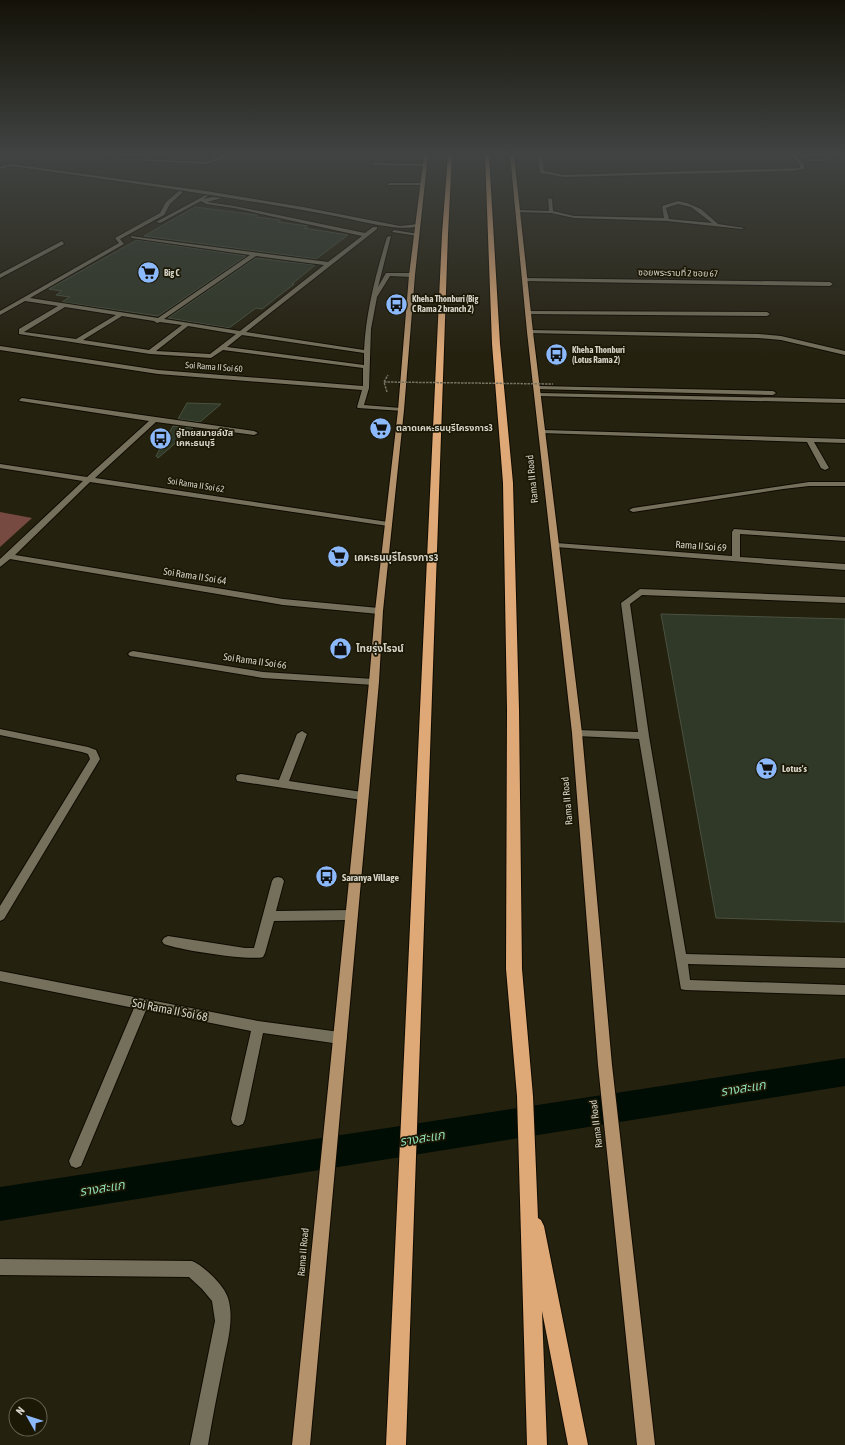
<svg xmlns="http://www.w3.org/2000/svg" width="845" height="1445" font-family="'Asap Condensed','Noto Sans Thai',sans-serif">
  <style>
    .forest { fill: #774a41 }
    .lines { fill: none; stroke-linecap: round; stroke-linejoin: round }
    .canal { fill: #000d04; fill-rule: evenodd }
    .building { fill: #303827; stroke: #4a5240 }
    .minor-casing { stroke: #0f0b00; stroke-width: 2 }
    .major-casing { stroke: #0f0b00; stroke-width: 2 }
    .highway-casing { stroke: #0f0b00; stroke-width: 2 }
    .path { stroke: #767363; stroke-width: 1.5; stroke-dasharray: 2.5 1; stroke-linecap: butt }
    .minor { fill: #75705c; fill-rule: evenodd }
    .major { fill: #b4926c; fill-rule: evenodd }
    .highway { fill: #dea977; fill-rule: evenodd }
    .path-bridge { stroke: #767363; stroke-width: 1.5; stroke-dasharray: 2.5 1; stroke-linecap: butt }
    .labels { text-anchor: middle; dominant-baseline: central; stroke-width: 3.5; stroke-linejoin: round; paint-order: stroke }
    .far-poi-label { font-size: 9px; font-weight: bold; fill: #d5d3c7; stroke: #1c1806; text-anchor: start }
    .far-street-label { font-size: 9px; fill: #d5d3c7; stroke: #1c1806 }
    .street-label { font-size: 10px; fill: #d5d3c7; stroke: #1c1806 }
    .poi-label { font-size: 10px; font-weight: bold; fill: #d5d3c7; stroke: #1c1806; text-anchor: start }
    .near-street-label { font-size: 12px; fill: #d5d3c7; stroke: #1c1806 }
    .near-water-label { font-size: 13px; font-style: italic; fill: #8cd9b2; stroke: #1c1806 }
  </style>
  <rect width="100%" height="100%" fill="#25210f"/>
  <path class="forest" d="M0 512 32 518 0 547Z"/>
  <g class="lines">
    <path class="canal" d="M845 1058V1086L0 1221V1187Z"/>
  </g>
  <path class="building" d="M195 207 257 215 256 217 281 220 278 222 308 226 304 228 348 235 316 259 144 236Z
    M137 240 246 256 158 316 62 302 70 297 56 295 62 291 49 289Z
    M256 258 315 265 292 284H294L262 309 256 308 229 328 168 318Z
    M187 403 221 404 200 422 178 419Z
    M173 426 193 428 158 458 156 456Z
    M661 614 845 619V922L716 918Z"/>
  <g class="lines">
    <defs>
      <path id="minor" d="M114 155H118L116 158 205 162 225 155H229L221 160 205 164 110 159Z
        M538 155H542L544 171 564 175 800 168V164L791 155H795L804 164V169L791 171 564 177 540 173Z
        M802 155H806L812 159 844 160 811 161Z
        M374 163 425 164 427 165 425 166 373 165Z
        M11 164 206 191 303 207 400 226 418 224 420 225C405 234 353 219 335 216 227 196 119 181 11 166L0 169V167Z
        M389 183H422L424 184 422 185H387Z
        M179 191 183 192 170 204 164 215 120 239 124 244 30 298 158 318 250 255 132 238 130 236 328 262 362 236 234 208 206 204 201 201 160 223 156 222 206 195 208 196 203 199 212 197 222 198 207 202 234 206 365 233 373 227H377V229L246 332 364 350C366 311 376 274 387 237L391 236 378 287 386 273H412L415 275 412 277 390 276 377 297 371 329 369 388 364 405 401 408 404 410 403 411 358 408 357 407 362 390 158 374 0 350V346L158 370 363 386V368L223 350 211 358 150 354 19 334V329L58 306 25 301 0 315V311L119 243 115 238 160 213 166 202ZM256 256 324 265 240 331 164 319ZM65 307 116 315 76 339 24 332ZM122 316 154 321 157 323 160 322 182 325 149 350 83 340ZM188 326 236 334 210 354 156 351ZM242 335 364 353V365L227 347Z
        M548 198 552 199 553 211 574 216 664 218 662 206 678 201 687 203 701 209 718 224 744 228 742 229 667 221 574 218 551 213 517 212 515 211 517 210 549 211ZM678 204 691 207 712 223 669 219 666 208Z
        M394 230 418 234 420 235 418 236 392 232Z
        M62 241 64 244 0 278V274Z
        M525 278 830 282 833 284 830 286 523 281V279Z
        M528 311 767 312 770 314 767 316 526 314 525 313Z
        M530 330 758 334 781 336 845 351V355L781 340 758 338 528 333 527 332Z
        M538 386 773 391 776 393 773 395 536 389 535 388Z
        M539 393 845 399V403L537 396 536 395Z
        M22 398 254 431 258 433 254 435 156 422 95 478 388 522 392 524 388 526 90 482 15 555 283 599 379 608 383 611 379 614 283 605 10 559 0 567V559L83 481 0 468V464L87 477 149 421 20 401 19 400Z
        M543 430 845 439V443L814 442 829 468 825 470 821 468 807 442 541 433 539 432Z
        M809 482H845V486H809L783 489 633 512 629 510 633 508Z
        M734 529 845 537V541L740 534V557L845 564V570L556 547 552 545 556 543 732 556V532Z
        M640 589 845 597V603L642 595 630 604 649 736 686 954 845 958V968L688 964 690 980 845 985V995L685 990 681 989 639 739 577 736 572 733 577 730 638 732 621 603Z
        M133 651 263 672 374 679 379 682 374 685 263 678 130 656 128 654 130 652Z
        M0 729 88 747 96 750 100 759 4 919 0 921V906L90 759 88 754 82 752 0 735Z
        M302 731 307 734 289 781 362 792 366 793 367 796 366 799 362 800 237 781 236 778 237 775 241 774 279 780 297 734Z
        M278 877 282 878 284 881 276 911 351 910 355 912 357 915 355 918 351 920 274 921 265 953 263 957C250 961 179 950 164 944L162 941 164 938 168 936 245 948H254L272 881 274 878Z
        M0 971 258 1021 340 1032 345 1034 347 1038 345 1042 340 1044 263 1033 245 1119 243 1124 238 1126 233 1124 231 1119 251 1031 146 1010 81 1166 76 1168 71 1166 69 1161 134 1008 0 981Z
        M0 1259 192 1261C204 1266 224 1285 228 1298 235 1321 226 1346 222 1370 217 1395 212 1420 208 1445H190L215 1321 212 1301 202 1289 189 1277 0 1275Z"/>
      <path id="major" d="M424 155H428L415 275 404 410 383 611 379 682 310 1445H292L369 682 375 611 398 410 409 275Z
        M510 155H514L533 332 582 733 612 1065 655 1445H637L598 1065 572 733 527 332Z"/>
      <path id="highway" d="M448 155H452L448 234 406 1445H386L442 234Z
        M485 155H489L500 344 513 483 519 709 522 969 533 1096 538 1218 541 1220 544 1226 588 1445H568L542 1311 547 1445H527L517 1096 506 969 507 709 503 483 492 344Z"/>
    </defs>
    <use href="#minor" class="minor-casing"/>
    <use href="#major" class="major-casing"/>
    <use href="#highway" class="highway-casing"/>
    <path class="path" d="M387 392 384 382 388 375"/>
    <use href="#minor" class="minor"/>
    <use href="#major" class="major"/>
    <use href="#highway" class="highway"/>
    <path class="path-bridge" d="M384 382 553 384"/>
  </g>
  <linearGradient id="sky" x2="0" y2="1"><stop stop-color="#141208"/><stop offset="0.43" stop-color="#404342"/><stop offset="1" stop-color="#404342" stop-opacity="0"/></linearGradient>
  <rect width="845" height="357" fill="url(#sky)"/>
  <defs>
    <symbol id="supermarket-disc" viewBox="-11 -11 22 22"><circle r="9.5" fill="#8cb9fc" stroke="#1c1806"/><path d="M-6-5.5h2.5l.6 2H6L4.5 2H-2.5L-4.4-4H-6ZM-1.5 3.2a1.3 1.3 0 1 0 .1 0ZM3 3.2a1.3 1.3 0 1 0 .1 0Z" fill="#111"/></symbol>
    <symbol id="bus-disc" viewBox="-11 -11 22 22"><circle r="9.5" fill="#8cb9fc" stroke="#1c1806"/><path d="M-5-6H5V4H4V6H2V4H-2V6H-4V4H-5ZM-3.5-4V0h7V-4ZM-3.5 1.2v1.5H-2V1.2ZM2 1.2v1.5H3.5V1.2Z" fill="#111"/></symbol>
    <symbol id="shop-disc" viewBox="-11 -11 22 22"><circle r="9.5" fill="#8cb9fc" stroke="#1c1806"/><path d="M-5-2.5h2.3a2.7 3.5 0 0 1 5.4 0H5L5.5 6h-11ZM-1.5-2.5h3a1.5 2.3 0 0 0-3 0Z" fill="#111"/></symbol>
  </defs>
  <g fill-rule="evenodd">
    <use href="#supermarket-disc" x="136" y="260" width="25" height="25"/>
    <use href="#bus-disc" x="384" y="292" width="25" height="25"/>
    <use href="#bus-disc" x="544" y="342" width="25" height="25"/>
    <use href="#supermarket-disc" x="368" y="416" width="25" height="25"/>
    <use href="#bus-disc" x="148" y="426" width="25" height="25"/>
    <use href="#supermarket-disc" x="326" y="544" width="25" height="25"/>
    <use href="#shop-disc" x="328" y="636" width="25" height="25"/>
    <use href="#supermarket-disc" x="754" y="756" width="25" height="25"/>
    <use href="#bus-disc" x="314" y="864" width="25" height="25"/>
  </g>
  <g class="labels">
    <g class="far-poi-label">
      <text x="164" y="273">Big C</text>
      <text x="412" y="299">Kheha Thonburi (Big<tspan x="412" dy="10">C Rama 2 branch 2)</tspan></text>
      <text x="572" y="350">Kheha Thonburi<tspan x="572" dy="10">(Lotus Rama 2)</tspan></text>
      <text x="396" y="428">ตลาดเคหะธนบุรีโครงการ3</text>
      <text x="176" y="433">อู่ไทยสมายล์บัส<tspan x="176" dy="10">เคหะธนบุรี</tspan></text>
    </g>
    <g class="far-street-label">
      <text transform="translate(678 273) rotate(1)">ซอยพระรามที่ 2 ซอย 67</text>
      <text transform="translate(214 367) rotate(4)">Soi Rama II Soi 60</text>
      <text transform="translate(196 485) rotate(9)">Soi Rama II Soi 62</text>
    </g>
    <g class="street-label">
      <text transform="translate(532 479) rotate(-96)">Rama II Road</text>
      <text transform="translate(701 546) rotate(4)">Rama II Soi 69</text>
      <text transform="translate(195 576) rotate(9)">Soi Rama II Soi 64</text>
      <text transform="translate(255 661) rotate(8)">Soi Rama II Soi 66</text>
      <text transform="translate(567 801) rotate(-95)">Rama II Road</text>
      <text transform="translate(596 1124) rotate(-97)">Rama II Road</text>
      <text transform="translate(303 1252) rotate(-85)">Rama II Road</text>
    </g>
    <g class="poi-label">
      <text x="354" y="557">เคหะธนบุรีโครงการ3</text>
      <text x="356" y="648">ไทยรุ่งโรจน์</text>
      <text x="782" y="768">Lotus's</text>
      <text x="342" y="877">Saranya Village</text>
    </g>
    <g class="near-street-label">
      <text transform="translate(170 1010) rotate(11)">Soi Rama II Soi 68</text>
    </g>
    <g class="near-water-label">
      <text transform="translate(743 1088) rotate(-9)">รางสะแก</text>
      <text transform="translate(422 1138) rotate(-9)">รางสะแก</text>
      <text transform="translate(102 1188) rotate(-9)">รางสะแก</text>
    </g>
  </g>
  <g transform="translate(28 1417) rotate(309)"><circle r="19" fill="#1c1806" stroke="#666353"/>
  <path d="M0-3L7 15L0 10L-7 15Z" fill="#8cb9fc"/>
  <text y="-6" font-size="11" font-weight="bold" text-anchor="middle" fill="#d5d3c7">N</text>
  </g>
</svg>
